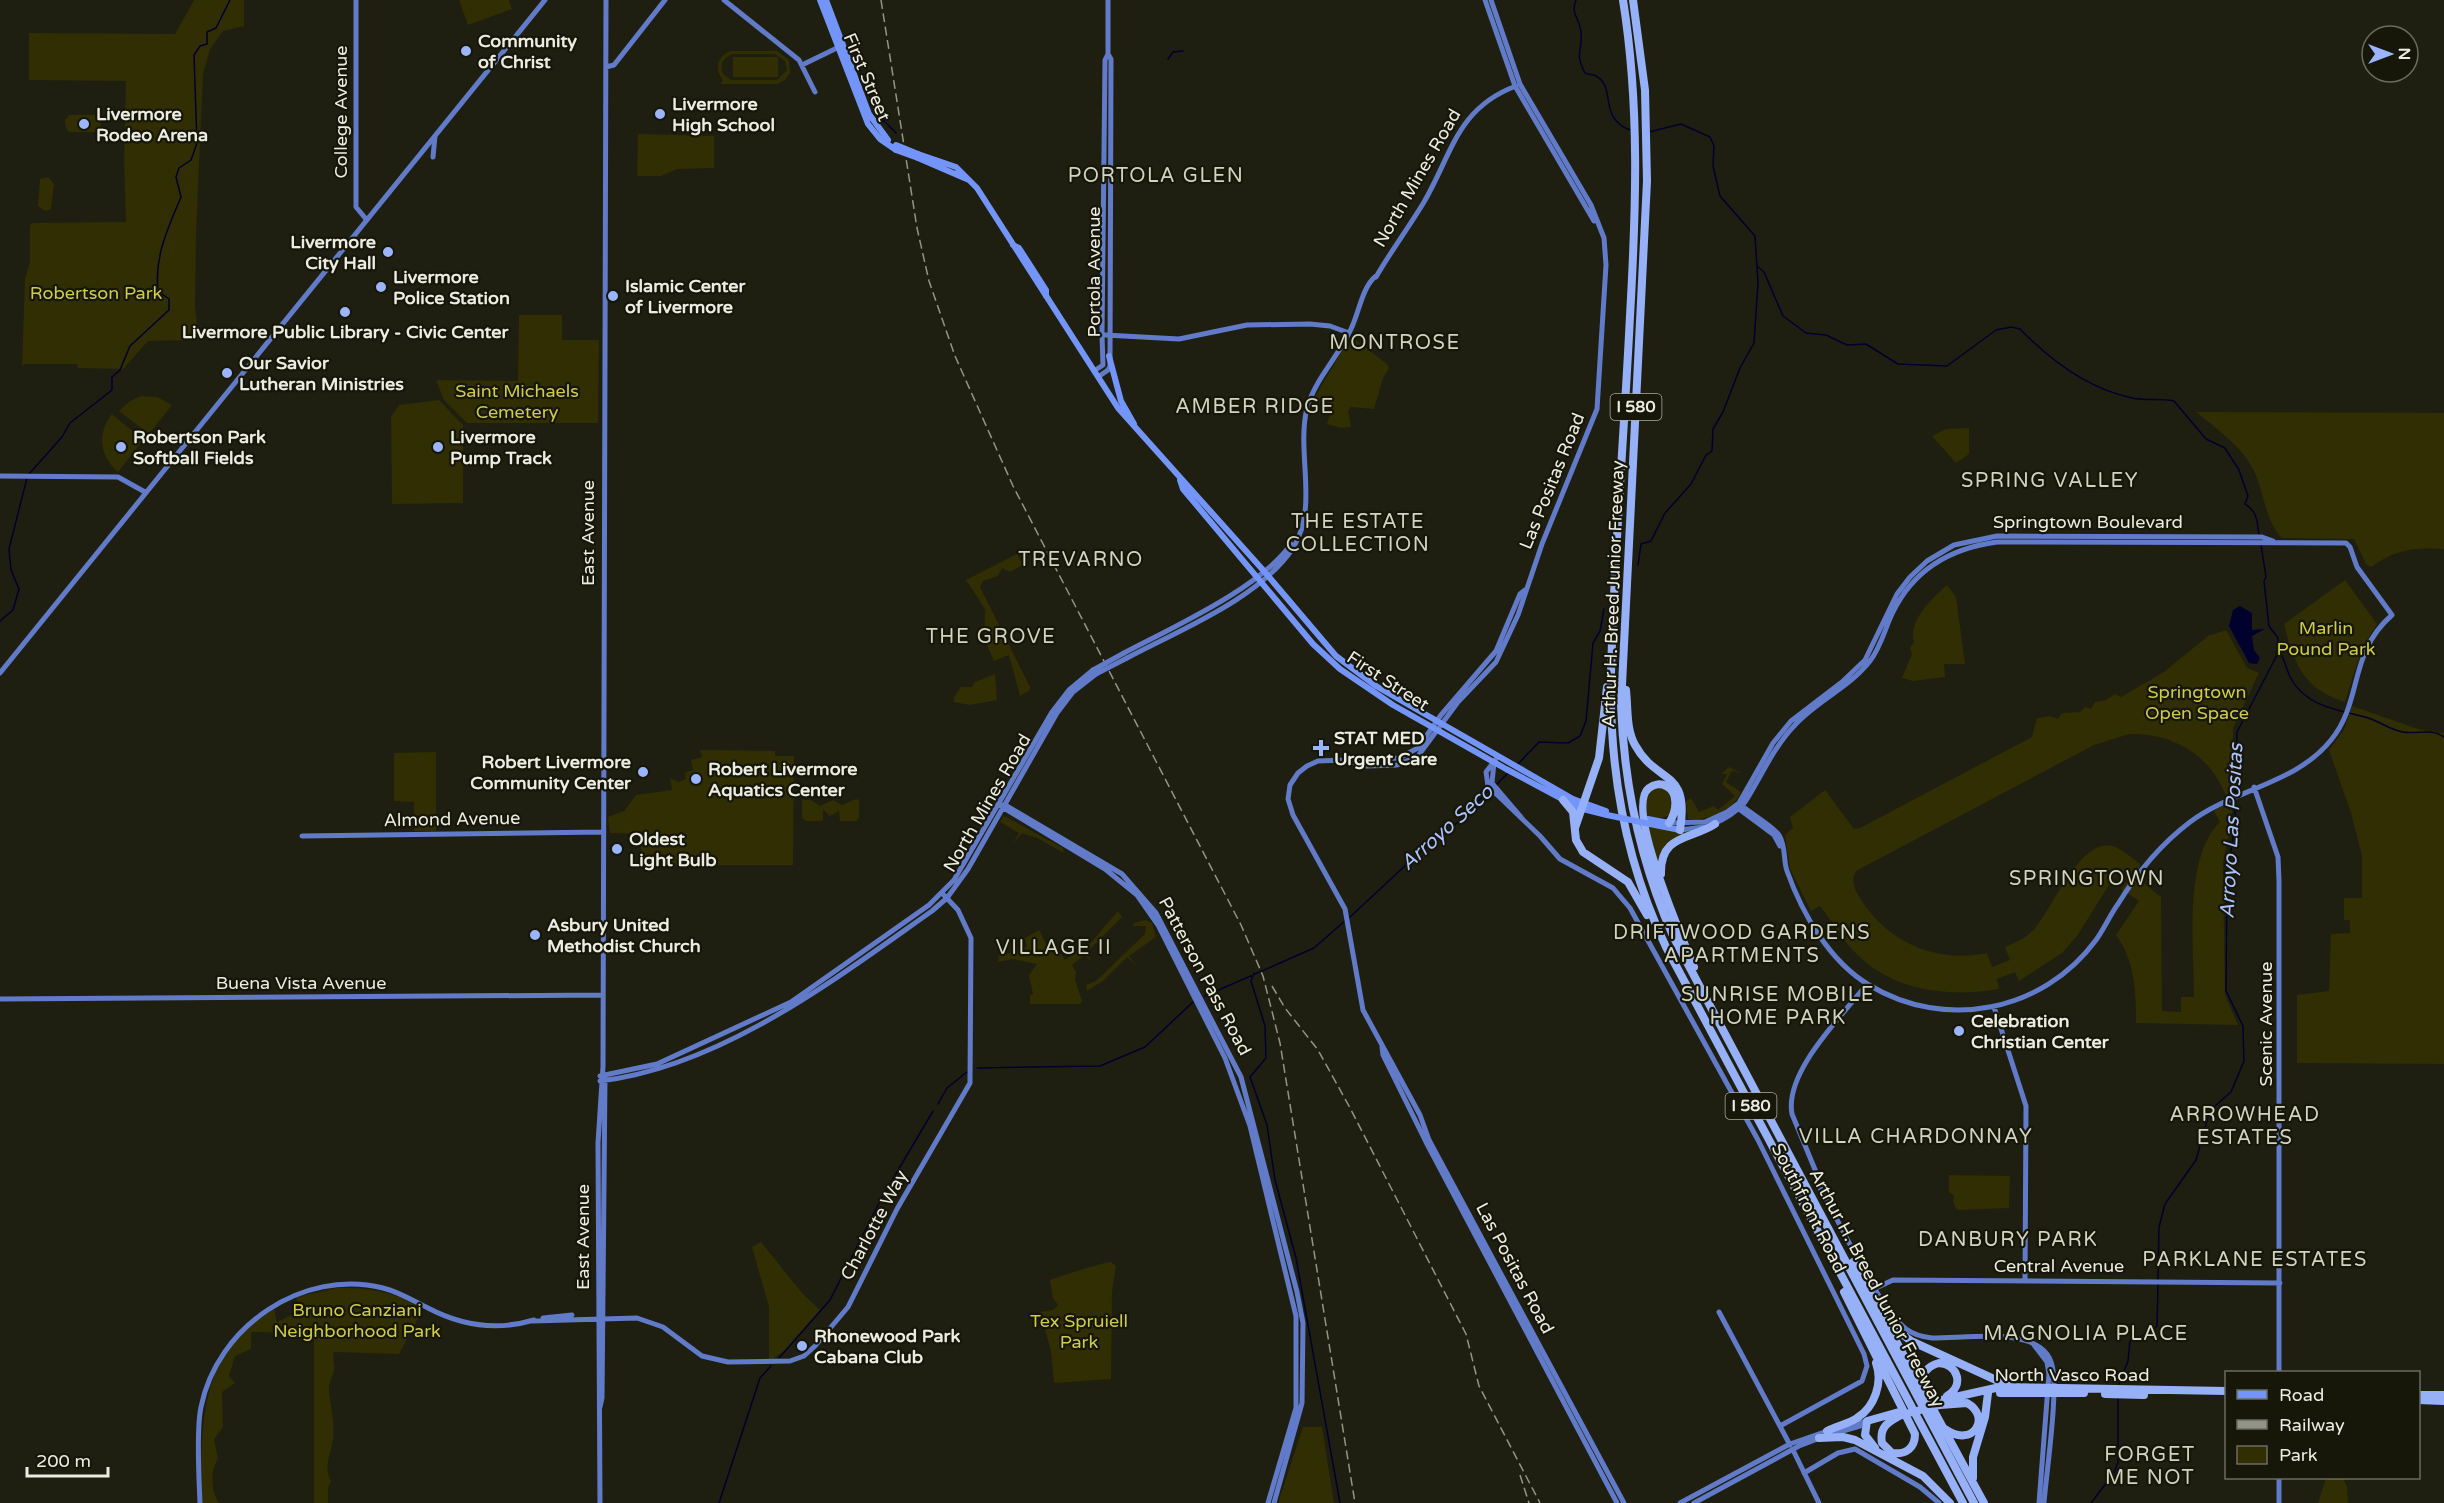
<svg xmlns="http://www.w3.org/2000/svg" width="2444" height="1503" font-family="'Varela Round',sans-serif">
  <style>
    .green { fill: #302e02; fill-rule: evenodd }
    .water { fill: #02002d }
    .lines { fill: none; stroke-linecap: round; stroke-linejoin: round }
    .stream { stroke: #02002d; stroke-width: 1.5 }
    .secondary { stroke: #617bc9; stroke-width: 5 }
    .primary { stroke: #7395f9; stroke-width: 6 }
    .highway { stroke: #97b1f9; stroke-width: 8 }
    .rail { stroke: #939488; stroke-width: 1.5; stroke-dasharray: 9 4.5; stroke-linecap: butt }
    .secondary-bridge { stroke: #617bc9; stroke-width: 5 }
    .primary-bridge { stroke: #7395f9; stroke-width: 6 }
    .highway-bridge { stroke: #97b1f9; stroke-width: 8 }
    .poi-dot { fill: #9ab5fd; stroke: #161609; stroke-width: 2 }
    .labels { text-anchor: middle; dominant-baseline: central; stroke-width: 4.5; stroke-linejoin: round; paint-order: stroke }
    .shield { fill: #161609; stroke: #abaca1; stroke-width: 1.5 }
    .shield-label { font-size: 16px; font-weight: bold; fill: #ebece2 }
    .poi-label { font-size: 18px; font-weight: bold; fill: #ebece2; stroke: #161609; text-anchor: start }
    .street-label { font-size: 18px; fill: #ebece2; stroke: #161609 }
    .park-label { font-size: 18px; fill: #cfcc49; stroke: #161609 }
    .neighbourhood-label { font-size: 20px; letter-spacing: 1.5px; fill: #d3d3c1; stroke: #161609 }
    .water-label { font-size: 20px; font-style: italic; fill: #abc2ff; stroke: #161609 }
  </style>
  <rect width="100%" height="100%" fill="#1f1f11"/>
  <path class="green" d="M194 0H244V26L223 31 210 49 203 74 196 233 195 307 199 340 148 341 123 369 78 368 77 364H24L22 367 25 279 30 262V225L33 223 126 222 124 161 126 81 29 80V33L175 34Z
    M459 0H509L512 9 468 25Z
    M730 51H777L789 60 790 73 785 80 777 84H721L723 80C714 69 717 57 730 51ZM733 54H775L785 61 787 70 777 80H731L723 74C719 65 723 57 733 54Z
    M733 57H778V77H733Z
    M69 115H98L101 126 96 132H69L66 128 65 120Z
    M638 134 714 136V168L677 169 661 176H637Z
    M48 177 54 184 51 209 45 211 38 206 40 179Z
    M519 315H562V340H599L598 423H467L444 400 436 380 518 381Z
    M1353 338 1387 364 1389 368 1383 378 1374 409 1351 407 1348 411 1351 427 1341 428 1327 424 1332 407 1314 399 1348 340Z
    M141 396 157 397 172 405 149 434 119 411 130 401Z
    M439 400 463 425V503L392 504 391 417 399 405Z
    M2196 412 2444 413V549C2415 547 2396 549 2371 567L2366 564 2354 539 2282 538C2266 523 2264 493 2255 473 2243 447 2218 430 2196 412Z
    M112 414 143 440 118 472C99 455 97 434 112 414Z
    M1969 428V454L1956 463 1932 436 1946 429Z
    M1017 554 1023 565 1010 572 1002 568 998 576 983 581 980 587 1030 687V690L1020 696 1009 655 994 661 984 638 985 609 966 580Z
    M2345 580 2377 624 2362 648 2345 702C2304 689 2294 665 2284 624Z
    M1947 585 1956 597 1965 664H1944L1945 677 1913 681 1902 678 1912 654 1910 648 1914 642C1907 622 1933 597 1947 585Z
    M2226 630 2247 668 2259 673 2233 728 2232 819 2223 862 2225 995 2238 1025 2136 1023C2136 992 2135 961 2116 935L2139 901 2121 889 2130 878 2119 869 2077 936 2062 953 2019 981 2015 972 1997 979 1999 989C1946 998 1888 991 1850 947 1839 934 1830 919 1820 906L1811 911 1790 869 1785 835 1793 828 1790 817 1825 790 1854 829 1860 828 2032 737 2037 718 2050 716 2058 719 2062 713 2080 712 2085 707 2091 709 2095 702 2106 700 2115 694 2121 697 2164 672 2208 636ZM2129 734C2175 733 2214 757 2228 802L2214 811 2220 822C2183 857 2194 948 2194 997H2181V1012L2162 1011 2161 897 2139 879 2140 864C2132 858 2121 848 2112 846 2081 838 2053 907 2036 927 2027 938 2017 942 2005 947L2010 960 1992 967 1987 953C1937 963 1890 944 1862 901 1856 892 1850 882 1856 871L2094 745Z
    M995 674 997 700 970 705 954 702V697L961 687H972L975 682Z
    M2352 706 2421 730 2444 733V1064L2297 1063V995L2329 991 2331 934 2350 933V920H2344V898H2362V856L2351 813 2329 750 2344 730Z
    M700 750 775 751V756H794L793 865H667L641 861V834L610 833 608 817 624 811 636 795 672 790 670 778 679 782 686 779 685 773 693 770 691 760 702 757Z
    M436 752V831H414V802L394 801V753Z
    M1729 767 1741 773 1732 771 1726 782 1741 792C1735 809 1706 822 1688 819L1686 801 1691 798 1699 812 1714 806 1718 810 1735 796 1722 784 1727 774H1721Z
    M1662 786 1673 796 1671 815 1661 818 1643 815 1649 790Z
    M856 799 859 800V818L856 821H840L839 811 830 816 823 809V821H806L802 818V800H811L820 806 833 800 842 805Z
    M1004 816 1063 848 1064 853 1037 838 1022 833 1012 845 1019 833 1000 822Z
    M1645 826 1693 831C1668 837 1665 851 1660 874Z
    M1118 911 1122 917 1086 953 1093 962 1084 955 1072 965 1076 972 1075 980 1082 1001 1080 1004H1030V995L1033 994 1029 975 1037 964 1013 959 998 962 999 954 1010 953 1027 947 1025 938 1039 930 1047 946 1059 951 1065 960 1089 945Z
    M1145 920 1152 923 1156 937 1129 956 1137 966 1127 957 1104 980 1087 991 1086 985 1096 981 1145 934 1146 926H1133L1134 923Z
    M1949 1175 2010 1176 2009 1208 1957 1210 1953 1202 1954 1196 1949 1192Z
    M761 1242 803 1294 820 1310 786 1349 769 1362V1307L752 1247Z
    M1111 1262 1116 1266 1112 1292 1111 1379 1054 1383 1051 1351 1040 1312 1053 1310 1058 1305 1053 1298 1050 1280C1058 1277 1104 1262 1111 1262Z
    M337 1288C368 1287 395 1292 422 1307V1311L399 1354 333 1352C333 1358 335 1366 334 1371 332 1378 329 1381 329 1389 330 1406 335 1422 333 1440 331 1453 323 1468 331 1481L328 1488V1503H314V1333L251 1332V1349L235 1356 229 1376 235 1383 222 1392 223 1427 214 1439 218 1459C210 1470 211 1493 219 1503H201C201 1429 198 1349 274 1309L277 1322 300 1311 296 1297Z
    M1303 1427H1322L1334 1503H1278Z
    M2326 1478H2343L2347 1487 2348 1503H2318Z"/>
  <path class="water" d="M2240 606 2252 613V630L2265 629 2252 636 2254 650 2260 658 2257 664 2249 663 2229 626 2233 610Z"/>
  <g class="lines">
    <path class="stream" d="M1576 0C1570 14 1580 19 1581 32 1583 51 1574 52 1585 73 1588 75 1591 74 1594 75 1619 86 1595 119 1633 131
      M1168 59 1173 52 1183 51
      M864 84 879 116 896 133
      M1757 266 1764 272 1783 316 1806 333 1826 335 1847 345 1866 344 1898 364 1947 366 1996 330 2011 327 2020 329C2051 361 2089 389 2132 398 2146 401 2160 398 2174 401L2206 439 2225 448 2239 470 2248 496 2245 504C2258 512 2257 522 2259 535
      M29 474 62 437 70 423 112 390V377L120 370 130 346 169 310V299L158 291C154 257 168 228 181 197L176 177 179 168 191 160 197 143 194 55 200 46 207 44V32L216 28 230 0
      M1638 565 1641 544 1651 541 1665 513 1691 484 1706 455 1712 451 1713 429 1723 412 1740 368 1754 343 1758 283 1755 236 1720 196 1713 166 1714 146 1710 137 1681 124 1649 132
      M0 621 13 610 19 589 11 570 9 549 27 478
      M2278 647C2283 657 2286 667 2290 677 2305 706 2337 710 2365 717 2377 720 2387 728 2399 731 2414 736 2430 727 2444 737
      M1517 765 1539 742 1568 743 1580 736 1586 721 1593 643 1600 631 1604 609
      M1495 786 1509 772
      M2235 795 2237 732 2276 657 2278 638 2269 626 2264 581 2266 577 2261 545
      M1350 917 1422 850 1445 835 1489 790
      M1254 973 1251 981 1265 1026 1266 1058 1250 1077 1267 1125 1275 1180 1296 1258 1340 1503
      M1205 996 1314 948 1346 920
      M977 1068 1100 1066 1145 1047 1193 1002
      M938 1104 947 1088 967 1072
      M2158 1279 2159 1227 2165 1204 2196 1160 2208 1117 2215 1106 2231 1092 2244 1061 2243 1026 2226 991 2227 875 2235 824V800
      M779 1358 830 1300 881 1199 933 1111
      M2119 1384 2128 1361 2130 1341 2150 1333 2157 1326 2158 1284
      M719 1503 760 1378 771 1366
      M2091 1503 2114 1473 2118 1462V1399"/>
    <path class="secondary" d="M356 0V207L366 219
      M724 0 799 60 815 92
      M1485 0 1515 86 1594 221
      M802 65 841 46
      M606 67 614 65 665 0
      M433 157 435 136
      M1376 277C1391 251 1409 227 1424 202 1452 154 1457 108 1516 86
      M1105 335 1179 339 1247 325 1310 324 1330 326 1349 333
      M1094 371 1103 365 1102 335 1105 60 1108 54
      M1098 377 1108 370 1110 366 1111 59 1108 54V0
      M0 476 118 477 145 492
      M1525 590 1520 594 1496 651 1441 715 1418 748 1399 758 1318 761 1307 766 1298 773 1290 785 1288 799 1293 815 1345 909 1363 1010 1420 1115 1429 1140 1624 1503
      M1124 653C1171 628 1262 587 1291 544
      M1127 658C1179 630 1259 599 1293 548 1319 507 1296 453 1307 408 1315 379 1339 356 1351 329 1359 313 1362 287 1376 276
      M0 673 545 0
      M1496 759 1486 772 1488 786 1540 836 1560 859 1613 888 1630 908 1758 1140 1864 1354 1867 1366 1862 1381 1780 1426
      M1351 762 1367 766 1397 765 1418 756 1458 702 1496 662 1518 615 1542 544 1597 409 1606 265 1604 238 1591 205 1520 84 1491 0
      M1494 762 1492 783 1521 817
      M2254 787 2278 857 2279 881V1372
      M999 805H1005L1122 874 1156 913 1241 1077 1297 1292 1303 1323 1302 1403 1274 1503
      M999 805 1105 869 1137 895 1158 925 1225 1058 1250 1126 1296 1316V1408L1268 1503
      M1739 809 1774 835 1780 846
      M1669 823 1705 822 1727 812 1739 803 1773 743 1791 721 1842 682 1865 660 1897 594 1910 577 1927 561 1954 545 1997 536 2262 537 2273 541
      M1713 824C1725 819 1736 812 1745 802 1761 777 1773 748 1794 726 1816 701 1849 688 1870 661 1881 647 1885 628 1893 612 1914 569 1952 548 1997 542L2346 543 2350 547 2357 567 2392 615C2348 653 2363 701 2331 740 2296 784 2234 789 2190 822 2161 844 2137 873 2118 904 2110 915 2104 929 2096 940 2043 1012 1945 1031 1869 985 1829 961 1802 913 1787 871 1783 859 1786 846 1779 835 1774 827 1750 813 1742 806L1739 803
      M1680 830 1704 827
      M302 836 603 832
      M1867 984C1842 1016 1784 1072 1792 1114L1816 1172 1821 1190C1842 1226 1876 1304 1906 1329 1914 1335 1923 1337 1932 1338 1959 1338 1999 1333 2024 1340 2035 1343 2047 1350 2051 1362 2060 1383 2046 1475 2044 1503
      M0 999 603 995
      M1994 1007 2026 1106 2025 1281
      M1382 1047 1383 1055 1426 1142 1617 1503
      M600 1076 657 1064 791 1002 929 905 954 880 1052 712 1069 690 1093 670
      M600 1081C721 1067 835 979 932 911L947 898 968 869 1057 713 1073 692 1096 674
      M1876 1288 1893 1280 2280 1283
      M1719 1312 1790 1445
      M543 1318 572 1315
      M533 1321 637 1318 663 1327 702 1356 728 1362 790 1361 804 1356 815 1346 848 1307 897 1209 970 1083 971 938 958 910 942 893
      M2034 1345 2047 1362 2049 1374 2039 1503
      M600 1407 602 1398 605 1077
      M1848 1426 1867 1421
      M1829 1435 1860 1426
      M1793 1450 1819 1503
      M1804 1473 1838 1453 1855 1449 1920 1487 1939 1503
      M200 1503C199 1478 196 1430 201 1407 217 1327 302 1268 383 1288 399 1292 414 1301 428 1308 462 1326 497 1331 534 1320
      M600 1503 598 1143 603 1067 606 0
      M1680 1503 1790 1444 1830 1430
      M1694 1503 1799 1446 1820 1438
      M2279 1503V1478"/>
    <path class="primary" d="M820 0 868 124 880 139 896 150
      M826 0 869 114 888 140
      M918 154 956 167 977 188 1118 408 1263 570 1336 656 1376 686 1573 799 1606 811
      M918 158 969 180
      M1013 245 1019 248 1046 290V296
      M1109 356 1121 401 1134 424
      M1180 480 1183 489 1313 644 1340 669 1393 705 1506 769 1579 808 1607 815
      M1648 819 1669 823
      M1650 824 1680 830"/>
    <path class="highway" d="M1623 0C1640 106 1636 210 1630 316 1624 436 1614 555 1611 674 1609 769 1625 861 1666 947L1963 1503
      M1633 0 1645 90 1647 181 1621 705C1624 786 1640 861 1673 936L1974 1503
      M1626 690C1628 708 1626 729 1635 745 1657 785 1690 768 1680 830
      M1563 800 1573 812 1576 840 1583 852 1628 882 1647 915
      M1669 823C1676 813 1680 793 1666 786 1661 783 1654 784 1649 788 1624 806 1683 940 1694 967
      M1575 828 1599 758 1607 687
      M1661 874C1660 834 1691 840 1715 824
      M1853 1262 1984 1503
      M1844 1292 1915 1434C1915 1448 1906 1455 1892 1453L1882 1443C1879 1427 1888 1422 1901 1415
      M1893 1327 1911 1341 2007 1385
      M1923 1385C1921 1373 1928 1366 1939 1363 1959 1365 1964 1386 1947 1396
      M2000 1393H2084
      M2105 1394 2144 1395
      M2418 1395H2444
      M2418 1400 2444 1401
      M1937 1401 2000 1387 2226 1391
      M1940 1405 1967 1403C1992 1417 1973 1449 1945 1429
      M1827 1431C1837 1426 1848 1424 1857 1418 1875 1407 1883 1382 1876 1363
      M1819 1438 1843 1437 1855 1440 1923 1476 1950 1503
      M1875 1448 1865 1435 1867 1421 1899 1412
      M1973 1478V1457L1985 1417 1988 1393"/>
    <path class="rail" d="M881 0 917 228 929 281 955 356 1013 486 1241 925 1263 976 1280 1043 1355 1503
      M1272 986 1285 1008 1318 1050 1349 1106 1466 1334 1479 1386 1540 1503
      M1520 1475 1529 1503"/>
    <path class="secondary-bridge" d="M1093 670 1124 653
      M1096 674 1127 658"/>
    <path class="primary-bridge" d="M896 145 918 154
      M896 150 918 158
      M1607 815 1650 824"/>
    <path class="highway-bridge" d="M1901 1415 1940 1405"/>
  </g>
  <g class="poi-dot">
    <circle cx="466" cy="51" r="6"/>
    <circle cx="660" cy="114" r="6"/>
    <circle cx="84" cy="124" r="6"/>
    <circle cx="388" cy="252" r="6"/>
    <circle cx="381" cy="287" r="6"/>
    <circle cx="613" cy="296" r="6"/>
    <circle cx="345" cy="312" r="6"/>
    <circle cx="227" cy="373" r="6"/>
    <circle cx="121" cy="447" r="6"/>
    <circle cx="438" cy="447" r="6"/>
    <path d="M1318 739h6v6h6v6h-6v6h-6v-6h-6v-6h6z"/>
    <circle cx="643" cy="772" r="6"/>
    <circle cx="696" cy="779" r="6"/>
    <circle cx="617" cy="849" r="6"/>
    <circle cx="535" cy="935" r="6"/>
    <circle cx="1959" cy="1031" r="6"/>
    <circle cx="802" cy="1346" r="6"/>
  </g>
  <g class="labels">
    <g class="shield">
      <rect x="1610.5" y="394" width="51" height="26" rx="4.5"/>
      <rect x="1725.5" y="1093" width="51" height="26" rx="4.5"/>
    </g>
    <g class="shield-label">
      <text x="1636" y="407">I 580</text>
      <text x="1751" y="1106">I 580</text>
    </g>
    <g class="poi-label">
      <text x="478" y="41">Community<tspan x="478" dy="21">of Christ</tspan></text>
      <text x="672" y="104">Livermore<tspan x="672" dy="21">High School</tspan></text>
      <text x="96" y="114">Livermore<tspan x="96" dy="21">Rodeo Arena</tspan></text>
      <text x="376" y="242" text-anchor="end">Livermore<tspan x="376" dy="21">City Hall</tspan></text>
      <text x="393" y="277">Livermore<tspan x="393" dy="21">Police Station</tspan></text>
      <text x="625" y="286">Islamic Center<tspan x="625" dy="21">of Livermore</tspan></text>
      <text x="345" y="332" text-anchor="middle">Livermore Public Library - Civic Center</text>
      <text x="239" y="363">Our Savior<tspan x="239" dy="21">Lutheran Ministries</tspan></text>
      <text x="133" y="437">Robertson Park<tspan x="133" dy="21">Softball Fields</tspan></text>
      <text x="450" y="437">Livermore<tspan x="450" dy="21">Pump Track</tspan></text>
      <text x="1334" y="738">STAT MED<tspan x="1334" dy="21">Urgent Care</tspan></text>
      <text x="631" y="762" text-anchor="end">Robert Livermore<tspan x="631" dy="21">Community Center</tspan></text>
      <text x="708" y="769">Robert Livermore<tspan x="708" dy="21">Aquatics Center</tspan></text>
      <text x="629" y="839">Oldest<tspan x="629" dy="21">Light Bulb</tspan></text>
      <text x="547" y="925">Asbury United<tspan x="547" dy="21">Methodist Church</tspan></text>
      <text x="1971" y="1021">Celebration<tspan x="1971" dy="21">Christian Center</tspan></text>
      <text x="814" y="1336">Rhonewood Park<tspan x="814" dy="21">Cabana Club</tspan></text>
    </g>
    <g class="street-label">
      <text transform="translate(867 77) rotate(67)">First Street</text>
      <text transform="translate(341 112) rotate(-90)">College Avenue</text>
      <text transform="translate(1417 178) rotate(-60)">North Mines Road</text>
      <text transform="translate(1094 272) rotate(-90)">Portola Avenue</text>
      <text transform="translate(1552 481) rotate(-68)">Las Positas Road</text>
      <text x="2088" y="522">Springtown Boulevard</text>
      <text transform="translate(588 533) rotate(-90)">East Avenue</text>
      <text transform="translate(1613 594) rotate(-88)">Arthur H. Breed Junior Freeway</text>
      <text transform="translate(1388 681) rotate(33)">First Street</text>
      <text transform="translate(987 803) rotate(-60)">North Mines Road</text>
      <text transform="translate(452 819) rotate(-1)">Almond Avenue</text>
      <text transform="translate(1205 976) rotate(62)">Patterson Pass Road</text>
      <text x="301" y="983">Buena Vista Avenue</text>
      <text transform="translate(2266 1024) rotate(-90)">Scenic Avenue</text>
      <text transform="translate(1809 1208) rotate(63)">Southfront Road</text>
      <text transform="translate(874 1225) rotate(-62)">Charlotte Way</text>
      <text transform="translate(583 1237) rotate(-90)">East Avenue</text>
      <text x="2059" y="1266">Central Avenue</text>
      <text transform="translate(1515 1268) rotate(62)">Las Positas Road</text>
      <text transform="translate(1877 1288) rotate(62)">Arthur H. Breed Junior Freeway</text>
      <text x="2072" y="1375">North Vasco Road</text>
    </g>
    <g class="park-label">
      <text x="96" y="293">Robertson Park</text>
      <text x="517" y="391">Saint Michaels<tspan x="517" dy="21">Cemetery</tspan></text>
      <text x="2326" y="628">Marlin<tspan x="2326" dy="21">Pound Park</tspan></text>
      <text x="2197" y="692">Springtown<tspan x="2197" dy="21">Open Space</tspan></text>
      <text x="357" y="1310">Bruno Canziani<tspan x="357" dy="21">Neighborhood Park</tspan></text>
      <text x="1079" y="1321">Tex Spruiell<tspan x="1079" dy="21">Park</tspan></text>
    </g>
    <g class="neighbourhood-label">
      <text x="1156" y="176">PORTOLA GLEN</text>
      <text x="1395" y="343">MONTROSE</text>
      <text x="1255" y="407">AMBER RIDGE</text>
      <text x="2050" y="481">SPRING VALLEY</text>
      <text x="1358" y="522">THE ESTATE<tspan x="1358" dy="23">COLLECTION</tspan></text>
      <text x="1081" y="560">TREVARNO</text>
      <text x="991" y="637">THE GROVE</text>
      <text x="2087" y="879">SPRINGTOWN</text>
      <text x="1742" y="933">DRIFTWOOD GARDENS<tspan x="1742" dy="23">APARTMENTS</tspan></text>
      <text x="1054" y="948">VILLAGE II</text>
      <text x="1778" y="995">SUNRISE MOBILE<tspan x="1778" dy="23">HOME PARK</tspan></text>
      <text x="2245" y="1115">ARROWHEAD<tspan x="2245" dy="23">ESTATES</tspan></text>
      <text x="1916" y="1137">VILLA CHARDONNAY</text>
      <text x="2008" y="1240">DANBURY PARK</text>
      <text x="2255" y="1260">PARKLANE ESTATES</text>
      <text x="2086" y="1334">MAGNOLIA PLACE</text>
      <text x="2150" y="1455">FORGET<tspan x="2150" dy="23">ME NOT</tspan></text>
    </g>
    <g class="water-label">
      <text transform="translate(1447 828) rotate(-42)">Arroyo Seco</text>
      <text transform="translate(2232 831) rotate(-87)">Arroyo Las Positas</text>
    </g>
  </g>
  <rect x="2225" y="1371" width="195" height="108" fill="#161609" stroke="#6b6c60" stroke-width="1.5"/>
  <rect x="2237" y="1390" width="30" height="9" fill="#7395f9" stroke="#6b6c60" stroke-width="1.5"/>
  <text x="2279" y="1401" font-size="18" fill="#ebece2">Road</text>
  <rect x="2237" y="1420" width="30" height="9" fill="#939488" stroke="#6b6c60" stroke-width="1.5"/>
  <text x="2279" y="1431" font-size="18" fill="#ebece2">Railway</text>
  <rect x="2237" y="1446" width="30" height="18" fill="#302e02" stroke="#6b6c60" stroke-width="1.5"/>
  <text x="2279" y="1461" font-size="18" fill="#ebece2">Park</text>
  <g transform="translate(2390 54) rotate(90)"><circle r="28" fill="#161609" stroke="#6b6c60" stroke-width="1.5"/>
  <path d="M0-4.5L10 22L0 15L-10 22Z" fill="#9ab5fd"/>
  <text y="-9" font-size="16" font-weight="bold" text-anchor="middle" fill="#ebece2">N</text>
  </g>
  <path d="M27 1467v9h81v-9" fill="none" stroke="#ebece2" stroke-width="3"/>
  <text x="36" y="1467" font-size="18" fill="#ebece2" stroke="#161609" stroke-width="4.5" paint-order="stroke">200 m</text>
</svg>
